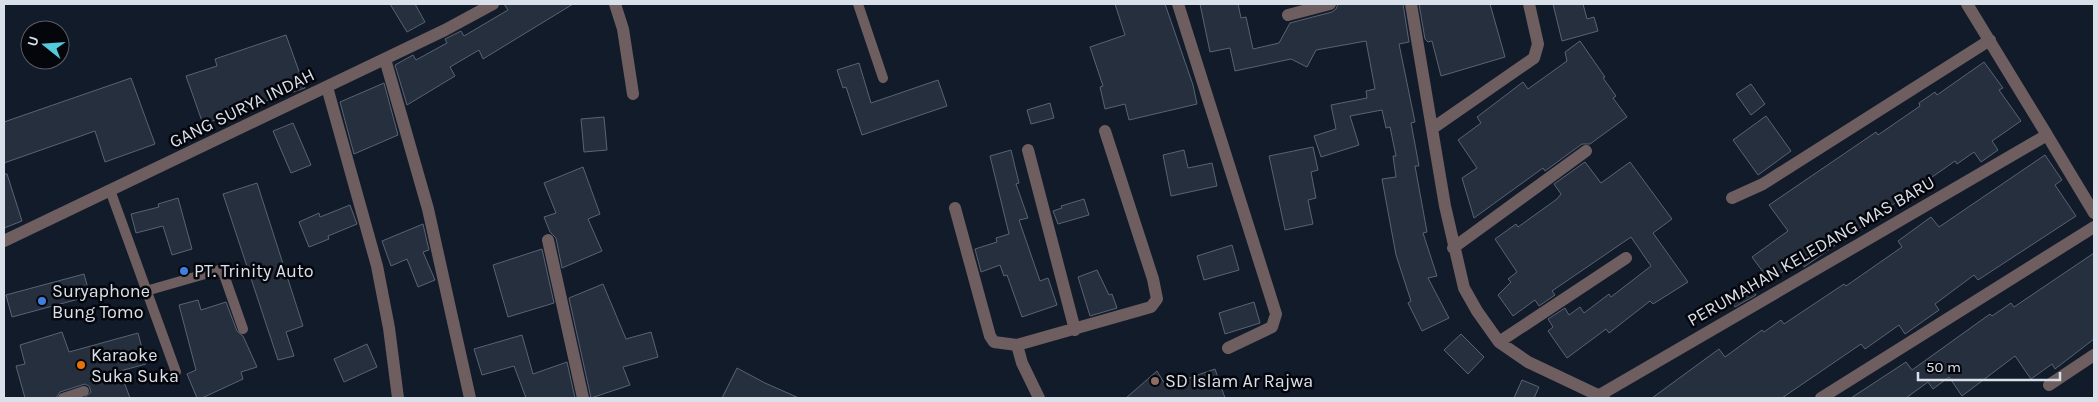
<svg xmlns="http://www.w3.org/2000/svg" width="2098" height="402" font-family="Karla,sans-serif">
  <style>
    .building { fill: #262f3e; stroke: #586374 }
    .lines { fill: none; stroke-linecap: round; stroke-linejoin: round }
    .lane { stroke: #6e5e60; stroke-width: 10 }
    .street { stroke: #6e5e60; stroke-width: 12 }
    .shop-dot { fill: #3f7fe0; stroke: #04060b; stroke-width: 2 }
    .food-dot { fill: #e8710a; stroke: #04060b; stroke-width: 2 }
    .education-dot { fill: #8d6e63; stroke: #04060b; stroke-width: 2 }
    .labels { text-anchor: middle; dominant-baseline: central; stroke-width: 5; stroke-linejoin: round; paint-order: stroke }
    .street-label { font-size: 18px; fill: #dae0ea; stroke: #04060b }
    .poi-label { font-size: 18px; fill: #dae0ea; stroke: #04060b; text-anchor: start }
  </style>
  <rect width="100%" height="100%" fill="#121b29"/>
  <path class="building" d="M390 4H415L425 22 407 32Z
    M504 4H573L483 59 479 50 450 67 455 76 407 105 395 65 413 55 416 60 447 43 445 39 461 31 464 36 508 10Z
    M1115 4H1165L1193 85 1197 104 1129 120 1125 104 1105 109 1100 87 1103 86 1090 47 1125 35Z
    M1200 4H1238L1241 18 1246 17 1253 49 1279 43 1290 23 1332 12 1336 9 1338 4H1403L1409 42 1399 44 1415 122 1411 123 1419 166H1415L1427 232 1423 233 1437 276 1428 278 1449 318 1422 331 1408 303 1411 301 1396 255 1382 179 1396 177 1393 156H1396L1390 127 1386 128 1382 110 1350 116 1359 145 1321 157 1314 136 1336 129 1331 105 1367 98 1366 91 1375 89 1366 41 1316 50 1307 67 1291 59 1235 71 1230 48 1210 52Z
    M1419 4H1490L1505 57 1441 76 1432 41 1428 42 1425 39Z
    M1553 4H1583L1587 19 1594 17 1598 31 1562 41Z
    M286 35 305 88 226 114 227 116 203 124 186 76 217 66 215 59Z
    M1580 41 1605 77 1603 78 1616 96 1613 98 1627 117 1590 144H1582L1545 171 1543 168 1474 218 1462 178 1477 168 1458 140 1481 123 1477 117 1523 82 1528 89 1567 61 1565 52Z
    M1984 62 2003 88 1999 90 2021 121 1992 141 1998 150 1981 162 1974 152 1957 164 1955 161 1807 265 1804 267 1800 261 1769 280 1752 257 1788 231 1769 205 1876 132 1878 135 1920 106 1919 103 1935 92 1937 95Z
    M859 63 871 103 938 80 947 106 862 135 846 87 843 88 837 70Z
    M131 78 155 144 105 162 95 131 4 163V122Z
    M384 83 398 135 354 154 340 102Z
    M1751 84 1765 104 1751 115 1736 94Z
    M1050 103 1054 118 1031 124 1027 110Z
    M1766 116 1791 151 1758 175 1733 140Z
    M604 117 607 150 584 152 581 119Z
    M293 123 311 165 291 173 273 131Z
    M1313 147 1318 170 1311 172 1316 198 1308 200 1313 224 1285 230 1269 156Z
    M1011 150 1019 183 1016 184 1028 218 1019 220 1040 281 1048 278 1057 305 1022 317 1007 275 1004 276 1000 265 981 272 975 249 997 242 996 238 1009 234 990 156Z
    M1184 150 1188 168 1212 163 1217 186 1171 196 1163 155Z
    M2045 155 2062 180 2055 185 2076 216 1978 280 1974 275 1935 304 1939 310 1905 334 1899 325 1865 349 1861 344 1782 398H1652L1719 349 1725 357 1762 330 1764 332 1781 320 1784 324 1844 284 1846 286 1902 247 1898 241 1931 217 1939 227Z
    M1585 162 1601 183 1630 162 1672 219 1653 233 1688 282 1653 304 1650 301 1609 333 1606 329 1567 358 1548 331 1553 327 1548 319 1565 308 1569 315 1580 307 1584 313 1609 294 1611 297 1651 266 1631 237 1552 291 1555 295 1539 306 1535 300 1513 316 1498 295 1511 282 1508 279 1517 272 1495 239 1516 224 1518 227 1557 199 1561 194 1554 184Z
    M583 167 600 214 588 219 602 251 562 268 556 238 550 232 544 217 556 213 544 183Z
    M4 174H7L22 221 4 228Z
    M257 183 303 326 286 332 294 356 278 360 223 194Z
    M178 198 192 249 172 255 163 226 136 233 131 214 159 207 158 204Z
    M1084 199 1089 215 1058 224 1053 211 1062 208 1061 206Z
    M350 205 357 224 328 236 329 239 309 247 299 222 319 213 320 217Z
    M423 224 429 250 423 252 435 280 418 287 407 259 391 266 382 241Z
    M1232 245 1239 270 1204 280 1197 256Z
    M542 249 554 303 508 317 493 265Z
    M2094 253V339L2055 369 2052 364 2031 379 2015 356 1962 396 1949 377 1933 389 1928 382 1906 398H1851L1906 362 1912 370 1990 314 1992 316 2011 303 2014 307Z
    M1097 270 1109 295 1112 294 1117 308 1090 316 1078 277Z
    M84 274 90 296 12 317 6 295Z
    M1747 283 1756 295 1735 307 1727 296Z
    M603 284 626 339 651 332 658 357 623 367 630 385 591 398 569 298Z
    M198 300 201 310 226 302 237 331 243 336 257 367 241 372 243 379 202 398H197L187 374 196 370 179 305Z
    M1254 302 1260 323 1225 334 1219 313Z
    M62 332 69 352 138 333 146 364 120 371 130 398H84L91 392 89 386 85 384 60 392 56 398H25L16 366 25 364 20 345Z
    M1461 334 1484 357 1468 374 1444 350Z
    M522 335 533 374 567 362 575 398H526L514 366 482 375 474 349Z
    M367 344 377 367 344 382 334 359Z
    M737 368 765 383 799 398H722Z
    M1215 369 1225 398H1126L1157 371 1166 386Z
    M1522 380 1539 387 1534 398H1514Z"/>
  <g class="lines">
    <path class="lane" d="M858 4 883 78
      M110 190 176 372
      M146 291 219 270 223 272 243 329
      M63 398 84 391"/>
    <path class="street" d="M615 4 623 29 633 94
      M1178 4 1276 314 1272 327 1228 348
      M1411 4 1445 206 1464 288 1477 311 1499 342 1528 362 1604 398
      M1288 15 1330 4
      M385 59 428 209 470 398
      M327 87 377 266 389 328 398 398
      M1433 128 1534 58 1538 44 1529 4
      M2047 135 2094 213
      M1028 150 1075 330
      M1732 198 1763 184 1990 40
      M955 208 990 336 994 342 1017 345 1022 363 1039 398
      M548 240 583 398
      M4 241 445 30 493 4
      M1453 248 1586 151
      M1499 342 1626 258
      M1017 345 1151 307 1157 299 1153 279 1105 131
      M2049 385 2094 355
      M1598 396 2047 135 1967 4
      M1821 398 2094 227"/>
  </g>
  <g class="shop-dot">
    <circle cx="184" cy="271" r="5"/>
    <circle cx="42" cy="301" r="5"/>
  </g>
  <circle class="food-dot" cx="81" cy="365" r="5"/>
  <circle class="education-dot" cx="1155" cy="381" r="5"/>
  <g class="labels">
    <g class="street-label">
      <text transform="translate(242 108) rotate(-26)">GANG SURYA INDAH</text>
      <text transform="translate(1811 251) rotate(-30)">PERUMAHAN KELEDANG MAS BARU</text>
    </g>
    <g class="poi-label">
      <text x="194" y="271">PT. Trinity Auto</text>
      <text x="52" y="291">Suryaphone<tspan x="52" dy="21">Bung Tomo</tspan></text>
      <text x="91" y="355">Karaoke<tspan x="91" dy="21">Suka Suka</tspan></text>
      <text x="1165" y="381">SD Islam Ar Rajwa</text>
    </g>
  </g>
  <rect width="2098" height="402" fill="none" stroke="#dae0ea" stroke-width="10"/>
  <g transform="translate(45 45) rotate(287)"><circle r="24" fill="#04060b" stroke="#5a5d64"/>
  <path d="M0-4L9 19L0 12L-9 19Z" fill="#53cbdb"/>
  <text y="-8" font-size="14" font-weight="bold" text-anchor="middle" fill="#dae0ea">U</text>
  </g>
  <path d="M1918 372v8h142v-8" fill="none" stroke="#dae0ea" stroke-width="2.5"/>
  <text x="1926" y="372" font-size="15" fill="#dae0ea" stroke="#04060b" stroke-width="4" paint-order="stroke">50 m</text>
</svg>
